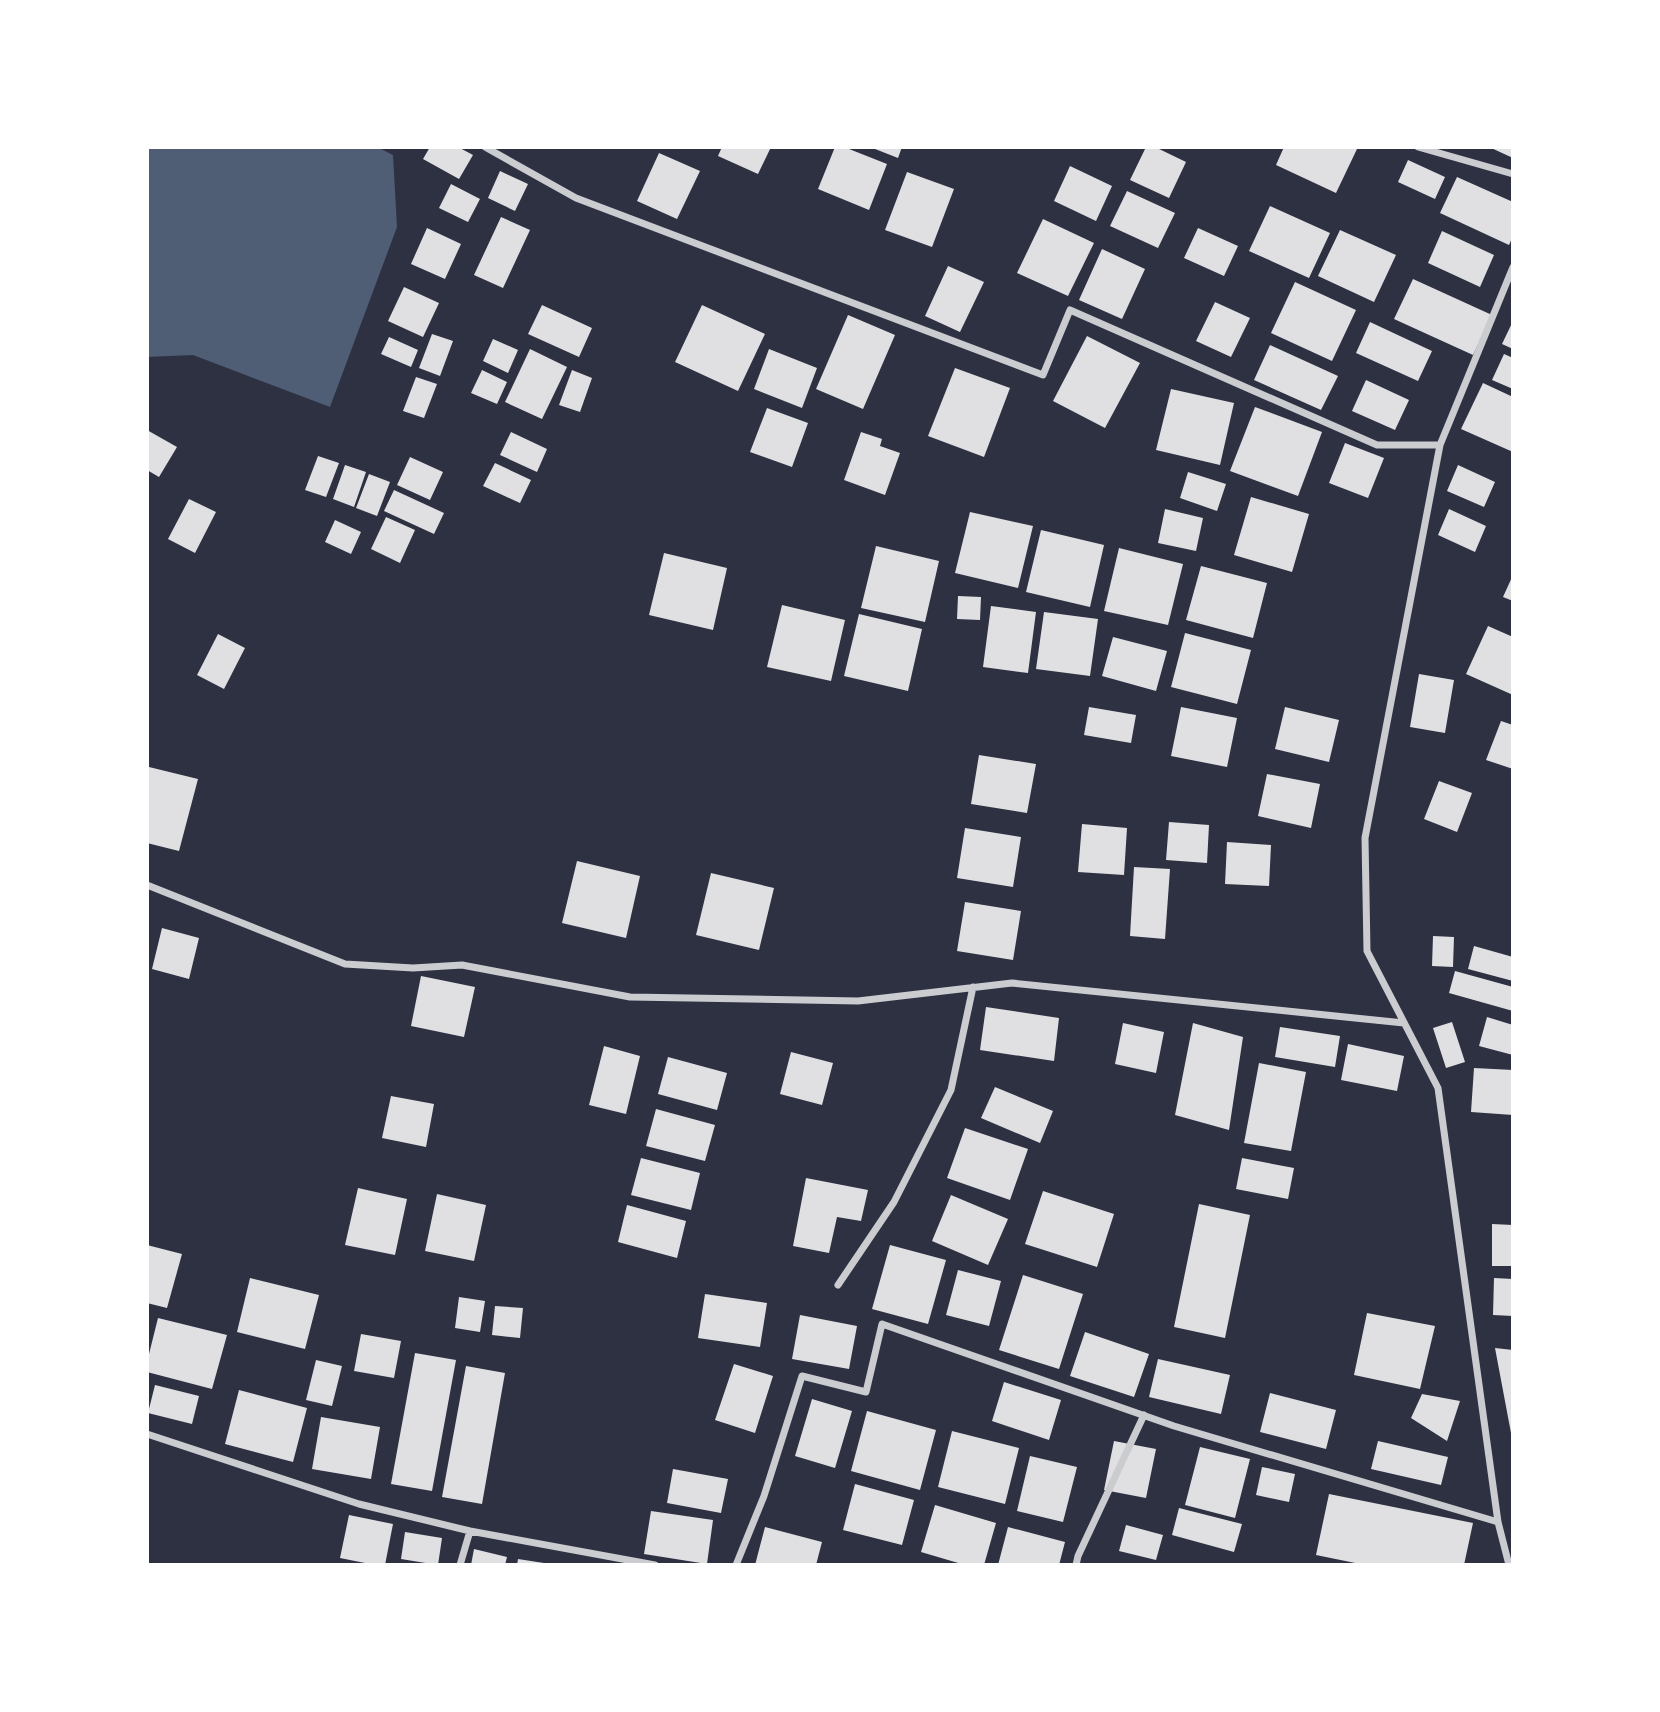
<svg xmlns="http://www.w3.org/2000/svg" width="1660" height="1712" font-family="Quicksand,sans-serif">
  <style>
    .water { fill: #4f5d75 }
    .building { fill: #e0e0e3 }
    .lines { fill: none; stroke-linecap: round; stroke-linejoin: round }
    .minor { stroke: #caccd0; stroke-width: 7 }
  </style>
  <rect width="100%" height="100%" fill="#2d3142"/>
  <path class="water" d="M147 147H377L393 155 397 227 330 407 193 355 147 357Z"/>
  <path class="building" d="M430 147H458L473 155 459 179 423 159Z
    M722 147H771L758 174 718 156Z
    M835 147H844L887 164 869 210 818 189Z
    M870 147H902L898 158Z
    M1146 147H1155L1186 162 1169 198 1130 180Z
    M1284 147H1354L1357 149 1336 193 1276 165Z
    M1489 147H1513V158Z
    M659 153 700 171 677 219 637 201Z
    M1408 160 1445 177 1435 199 1398 182Z
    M1070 166 1112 186 1096 221 1054 201Z
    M500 171 528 184 515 211 488 198Z
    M907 172 954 189 932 247 885 230Z
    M1457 177 1513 202V236L1509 245 1440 213Z
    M451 184 480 199 468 222 439 208Z
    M1127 191 1175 213 1158 248 1110 226Z
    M1270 206 1330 233 1309 278 1249 251Z
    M501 217 530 230 503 288 474 275Z
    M1043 219 1094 243 1068 296 1017 273Z
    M427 228 461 244 445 279 411 264Z
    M1198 228 1238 246 1224 276 1184 258Z
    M1340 230 1396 255 1374 302 1318 276Z
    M1442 231 1494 255 1480 287 1428 263Z
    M1102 249 1145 269 1122 319 1079 300Z
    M948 266 984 282 960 332 925 316Z
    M1413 279 1492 315 1473 355 1394 319Z
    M1295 282 1356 310 1332 361 1271 333Z
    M404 287 439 303 423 337 388 321Z
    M1215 302 1250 318 1231 357 1196 341Z
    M542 305 592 328 579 357 528 334Z
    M702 305 765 334 738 391 675 362Z
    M848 315 895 335 863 409 816 389Z
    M1513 321V349L1502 344Z
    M1370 322 1432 351 1418 381 1356 353Z
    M432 334 453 341 440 376 419 368Z
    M1087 336 1140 363 1105 428 1053 401Z
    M389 337 418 350 411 367 381 354Z
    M493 339 518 350 508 373 483 361Z
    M1270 345 1338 376 1321 410 1254 380Z
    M530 349 567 367 542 419 505 402Z
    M769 349 817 368 802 408 754 389Z
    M1504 354 1513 358V389L1492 380Z
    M955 368 1010 388 984 457 928 436Z
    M482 370 507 382 497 404 471 393Z
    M572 370 592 378 580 412 559 405Z
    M416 377 437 384 424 418 403 411Z
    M1366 380 1409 400 1395 430 1352 411Z
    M1483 383 1513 397V452L1461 429Z
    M1171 389 1234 403 1220 465 1156 450Z
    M1255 407 1322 432 1298 496 1230 471Z
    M767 408 808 423 792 467 750 452Z
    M147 430 177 447 159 477 147 470Z
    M511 432 547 449 537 472 500 455Z
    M861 432 882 439 880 446 900 453 885 495 844 480Z
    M1345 443 1384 458 1368 498 1329 483Z
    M318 456 339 463 326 497 305 490Z
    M410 457 443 472 430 500 397 485Z
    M495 463 531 480 520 503 483 486Z
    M345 465 366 472 354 507 333 499Z
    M1458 465 1495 482 1484 507 1447 491Z
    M1188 472 1226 484 1217 511 1180 498Z
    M369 474 390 482 377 516 356 508Z
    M394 490 444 513 434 534 384 511Z
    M1251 497 1309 514 1292 572 1234 555Z
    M189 499 216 512 195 553 168 539Z
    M1165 509 1203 518 1196 551 1158 543Z
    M1449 509 1486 526 1475 552 1438 535Z
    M970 512 1033 526 1018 588 955 573Z
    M386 517 415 530 400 563 371 549Z
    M335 520 361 532 351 554 325 542Z
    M1041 530 1104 545 1090 607 1026 592Z
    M876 546 939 561 925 622 861 608Z
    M1119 548 1183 564 1168 625 1104 611Z
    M664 553 727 568 713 630 649 615Z
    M1201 566 1267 583 1253 638 1186 620Z
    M1513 575V601L1503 597Z
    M958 596 981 597 980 620 957 619Z
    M782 605 845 620 831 681 767 667Z
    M991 606 1036 612 1028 673 983 667Z
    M1044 612 1098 619 1090 676 1036 669Z
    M859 614 922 629 908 691 844 676Z
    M1488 626 1513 637V695L1466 674Z
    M1185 633 1251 650 1237 704 1171 687Z
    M218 634 245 648 224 689 197 675Z
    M1113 637 1167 651 1156 691 1102 676Z
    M1419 674 1454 680 1445 733 1410 727Z
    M1089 707 1136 715 1131 743 1084 735Z
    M1181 707 1237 718 1227 767 1171 756Z
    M1285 707 1339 720 1329 762 1275 749Z
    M1501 721 1513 725V769L1486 760Z
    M979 755 1036 764 1027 813 971 804Z
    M149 767 198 779 179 851 147 843V773Z
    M1267 774 1320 784 1311 828 1258 816Z
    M1439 781 1472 793 1457 832 1424 819Z
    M1169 822 1209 825 1207 863 1166 860Z
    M1082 824 1127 828 1124 875 1078 872Z
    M965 828 1021 837 1013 887 957 878Z
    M1227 842 1271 845 1269 886 1225 884Z
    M577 861 640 876 626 938 562 923Z
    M1134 867 1170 869 1165 939 1130 936Z
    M711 873 774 888 759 950 696 935Z
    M965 902 1021 911 1013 960 957 951Z
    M162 928 199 938 189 979 152 969Z
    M1433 936 1454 937 1453 967 1432 966Z
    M1474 946 1513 957V981L1468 969Z
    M1455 971 1513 987V1011L1449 993Z
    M421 976 475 987 464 1037 411 1026Z
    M986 1007 1059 1018 1054 1061 980 1050Z
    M1487 1017 1513 1025V1055L1479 1046Z
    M1452 1022 1465 1062 1446 1068 1433 1028Z
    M1123 1023 1164 1032 1156 1073 1115 1064Z
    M1193 1023 1243 1037 1229 1130 1175 1115Z
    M1280 1027 1340 1036 1335 1067 1275 1057Z
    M1348 1044 1404 1056 1397 1091 1341 1080Z
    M604 1046 640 1056 626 1114 589 1105Z
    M791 1052 833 1063 822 1105 780 1094Z
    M668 1057 727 1073 717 1110 658 1094Z
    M1259 1063 1306 1072 1291 1151 1244 1143Z
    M1474 1068 1513 1070V1115L1471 1112Z
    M995 1087 1053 1111 1040 1143 981 1118Z
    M391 1096 434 1104 426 1147 382 1138Z
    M656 1109 715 1125 705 1161 646 1146Z
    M965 1128 1028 1149 1010 1200 947 1178Z
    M641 1158 700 1173 691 1210 631 1195Z
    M1242 1158 1294 1168 1288 1199 1236 1189Z
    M806 1178 868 1190 861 1221 837 1217 829 1253 793 1246Z
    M358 1188 407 1199 395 1255 345 1245Z
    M1043 1191 1114 1214 1097 1267 1025 1244Z
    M437 1194 486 1205 474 1261 425 1251Z
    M951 1195 1008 1219 988 1265 932 1241Z
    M1199 1204 1250 1215 1225 1338 1174 1327Z
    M627 1205 686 1221 677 1258 618 1242Z
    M1492 1224 1513 1225V1266H1492Z
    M147 1245 182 1254 167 1308 147 1303Z
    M890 1245 946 1260 928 1324 872 1309Z
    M958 1270 1001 1281 989 1326 946 1315Z
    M1023 1275 1083 1294 1059 1369 999 1350Z
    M250 1278 319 1295 305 1349 237 1332Z
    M1494 1278 1513 1279V1316L1493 1315Z
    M705 1294 767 1303 760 1347 698 1338Z
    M459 1297 485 1301 480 1332 455 1328Z
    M495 1306 523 1308 520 1338 492 1335Z
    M1367 1313 1435 1326 1420 1389 1354 1375Z
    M800 1315 857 1326 849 1369 792 1359Z
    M158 1318 227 1335 212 1389 147 1372V1362Z
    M1085 1332 1149 1354 1134 1397 1070 1376Z
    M361 1334 401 1341 394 1378 354 1371Z
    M1495 1348 1513 1350V1433H1511Z
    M415 1353 456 1360 432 1491 391 1484Z
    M1158 1359 1230 1375 1221 1414 1149 1397Z
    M316 1360 342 1366 332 1406 306 1400Z
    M734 1364 773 1376 755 1433 715 1420Z
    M466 1366 505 1373 482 1504 442 1497Z
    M1004 1382 1061 1400 1049 1440 992 1421Z
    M155 1385 199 1396 192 1424 148 1413Z
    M239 1390 307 1408 293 1462 225 1444Z
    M1270 1393 1336 1410 1326 1449 1260 1432Z
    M1422 1394 1460 1401 1447 1441 1411 1418Z
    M812 1399 852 1411 835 1468 795 1456Z
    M867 1411 936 1430 920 1490 851 1471Z
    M321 1417 380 1427 371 1479 312 1469Z
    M952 1431 1019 1448 1005 1504 938 1487Z
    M1114 1441 1156 1449 1146 1498 1104 1490Z
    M1378 1441 1448 1457 1441 1485 1371 1469Z
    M1200 1447 1250 1459 1235 1518 1185 1505Z
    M1030 1456 1077 1467 1063 1522 1017 1511Z
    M1262 1467 1295 1474 1289 1502 1256 1495Z
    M673 1469 728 1479 721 1513 667 1503Z
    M855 1484 914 1500 902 1545 843 1530Z
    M1329 1494 1473 1523 1464 1565H1365L1316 1555Z
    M935 1505 996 1523 984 1565H965L921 1552Z
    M1179 1508 1242 1524 1234 1552 1172 1535Z
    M651 1511 713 1520 707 1564 644 1554Z
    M349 1515 393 1524 385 1565H375L340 1558Z
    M1126 1525 1163 1535 1156 1560 1119 1551Z
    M765 1527 822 1542 816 1565H755Z
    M1008 1527 1065 1542 1059 1565H998Z
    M405 1532 442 1538 438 1565 401 1559Z
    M474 1549 507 1557 505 1565H471Z
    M518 1559 544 1563V1565H517Z"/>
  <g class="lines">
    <path class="minor" d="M485 147 576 198 1043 375 1070 310 1377 445H1440
      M1418 147 1513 174
      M147 885 345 964 413 968 462 965 630 997 858 1001 1012 983 1404 1023
      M838 1285 894 1202 951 1090 973 987
      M147 1434 359 1504 470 1531 655 1565
      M460 1565 470 1531
      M736 1565 764 1496 802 1376 866 1392 882 1324 1174 1426 1498 1522
      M1076 1565 1078 1556 1144 1415
      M1509 1565 1498 1522 1438 1088 1367 951 1365 838 1440 445 1513 267"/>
  </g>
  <rect width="1660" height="1712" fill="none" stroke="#ffffff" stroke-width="298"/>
</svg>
